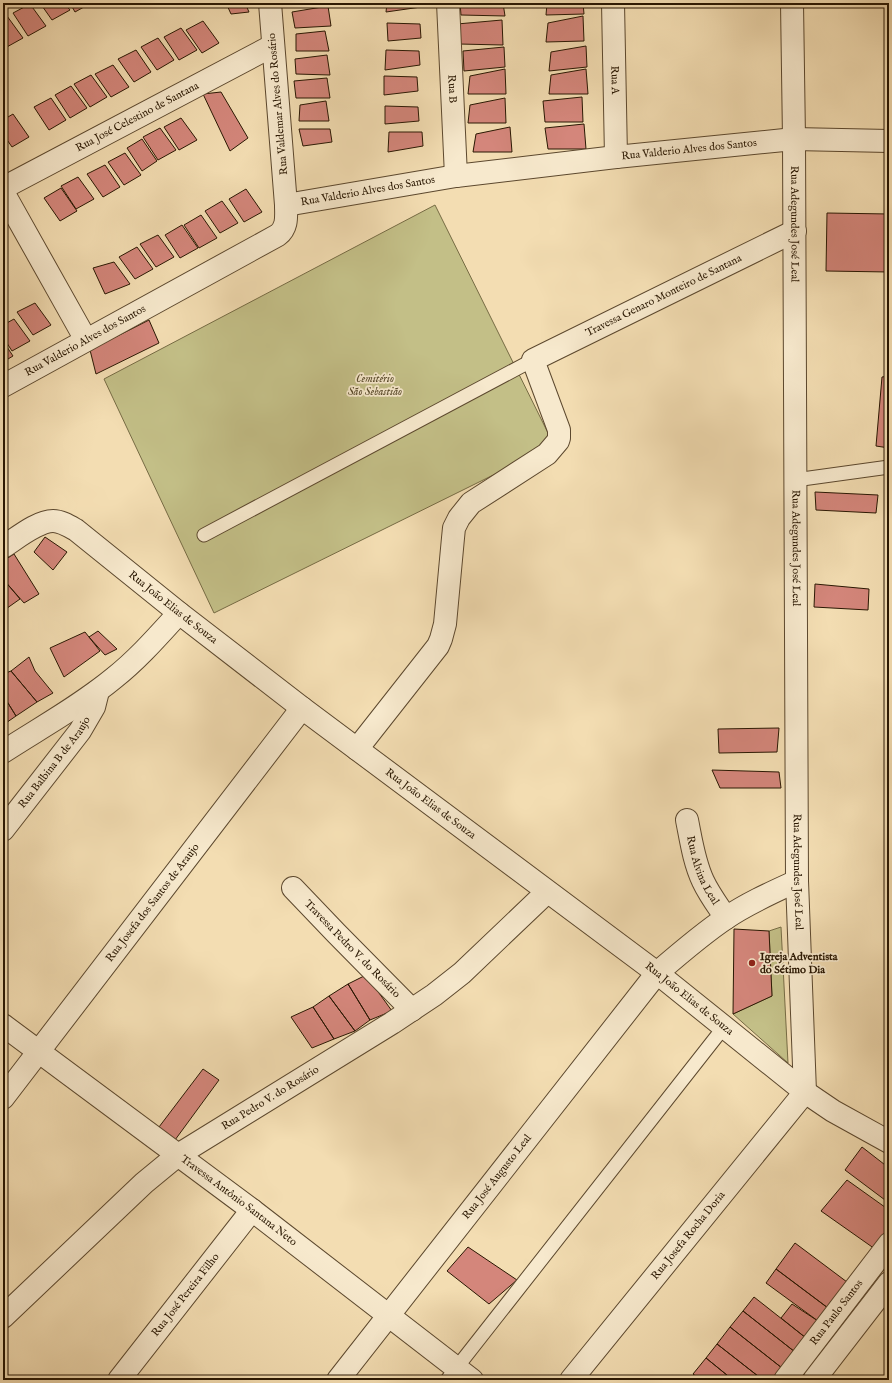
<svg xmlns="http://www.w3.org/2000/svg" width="892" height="1383" font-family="'IM FELL English',serif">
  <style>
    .green { fill: #c3bf87; stroke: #766b44 }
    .building { fill: #d4867b; stroke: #291702 }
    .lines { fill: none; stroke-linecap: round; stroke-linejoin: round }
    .lane-casing { stroke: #5c482e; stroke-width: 15 }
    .street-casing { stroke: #5c482e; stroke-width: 24 }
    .lane { stroke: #f7e9cd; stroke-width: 13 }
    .street { stroke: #f7e9cd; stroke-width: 22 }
    .poi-dot { fill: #8f2418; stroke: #f7e9cd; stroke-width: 1.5 }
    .labels { text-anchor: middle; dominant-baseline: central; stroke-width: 3.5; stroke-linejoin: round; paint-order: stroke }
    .street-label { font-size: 11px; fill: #291702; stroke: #f7e9cd }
    .park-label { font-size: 11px; font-style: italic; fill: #57492a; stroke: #f7e9cd }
    .poi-label { font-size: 11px; font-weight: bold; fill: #291702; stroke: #f7e9cd; text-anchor: start }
  </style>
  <rect width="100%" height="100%" fill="#f3ddb2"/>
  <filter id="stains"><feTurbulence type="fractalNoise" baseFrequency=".005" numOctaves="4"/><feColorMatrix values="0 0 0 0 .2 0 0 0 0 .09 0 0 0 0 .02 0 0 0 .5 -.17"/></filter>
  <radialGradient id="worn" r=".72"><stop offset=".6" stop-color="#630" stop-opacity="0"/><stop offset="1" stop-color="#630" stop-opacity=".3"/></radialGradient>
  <path class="green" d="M435 205 554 445 214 613 104 379Z
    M781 927 788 1063 733 1014 772 996 769 931Z"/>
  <path class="building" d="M40 3H64L70 10 52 20Z
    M70 3H91L75 12Z
    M226 3H245L249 12 231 14Z
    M387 3H421V7L386 12Z
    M460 3H503L505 16 461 15Z
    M547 3H583L584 14 546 15Z
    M30 4 46 26 28 36 13 13Z
    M328 6 331 26 295 28 292 12Z
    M7 16 23 38 5 48 3 45V18Z
    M583 16 584 41 546 42 548 23Z
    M502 20 503 45 459 44 457 24Z
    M203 21 219 43 202 53 186 30Z
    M387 23 420 24 421 38 388 41Z
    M181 28 197 50 179 60 164 37Z
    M325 31 329 51H296V34Z
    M158 38 174 60 157 70 141 47Z
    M586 46 587 67 549 71 551 52Z
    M504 47 505 67 464 71 463 51Z
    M136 50 151 72 134 82 118 59Z
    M386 50 419 51 420 65 385 70Z
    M327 55 330 75 296 74 295 59Z
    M113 65 129 87 111 97 95 74Z
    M505 69 506 94H468L470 76Z
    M586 69 588 94H549L551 75Z
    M91 75 107 97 90 107 74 84Z
    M384 76 417 77 418 91 384 95Z
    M327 78 330 98H296L294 81Z
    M71 86 87 108 70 118 55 95Z
    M221 92 248 138 230 151 203 94Z
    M582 97 583 122H545L543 101Z
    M51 98 66 120 49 130 34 107Z
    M505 98 506 123H468L470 105Z
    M326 101 329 121H299L300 105Z
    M385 106 418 107 419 121 385 124Z
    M13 114 29 137 12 147 3 134V120Z
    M181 118 197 140 179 150 164 127Z
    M584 124 586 149H548L545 128Z
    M510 127 512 152H473L476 134Z
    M160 128 176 150 158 160 143 137Z
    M299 129H330L332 142 303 146Z
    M389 132H422L423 146 388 152Z
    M142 139 157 161 142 171 127 148Z
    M125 153 141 175 124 185 108 162Z
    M105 165 120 187 103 197 87 174Z
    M78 177 94 199 76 209 61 186Z
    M61 188 77 211 60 221 44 198Z
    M246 189 262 212 244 222 229 199Z
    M222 201 238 223 220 233 205 211Z
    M827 213 889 214V272L826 271Z
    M201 215 217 238 199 248 184 225Z
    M182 225 198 248 180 258 165 235Z
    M158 235 174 257 156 267 140 244Z
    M137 247 153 269 135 279 119 257Z
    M114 262 130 284 105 294 93 268Z
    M35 303 51 325 33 335 17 312Z
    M14 319 30 341 12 351 3 337V325Z
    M149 320 159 343 96 374 90 350Z
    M3 341 13 356 3 362Z
    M889 376V448L876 446 882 377Z
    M815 492 878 495 876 513 816 510Z
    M45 537 67 552 53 570 34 552Z
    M14 554 39 594 24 603 3 579V561Z
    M3 579 20 599 3 611Z
    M815 584 869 589 868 610 814 607Z
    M98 631 117 649 105 655 89 637Z
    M85 632 100 651 64 677 50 648Z
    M29 657 35 671 53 693 37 702 11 671Z
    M11 671 37 702 16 716 3 695V674Z
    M3 695 16 716 3 725Z
    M779 728 777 752 719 753 718 729Z
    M712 770 779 772 781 788H720Z
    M734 929 769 931 772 996 733 1014Z
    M366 975 392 1011 370 1020 348 984Z
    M348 984 370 1020 355 1031 329 996Z
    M329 996 355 1031 334 1039 313 1007Z
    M313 1007 334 1039 312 1048 291 1017Z
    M203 1069 219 1080 175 1140 159 1127Z
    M862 1147 889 1168V1203L845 1170Z
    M847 1180 889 1210V1230L875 1249 821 1211Z
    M795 1243 847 1282 828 1308 776 1269Z
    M468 1247 517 1280 489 1304 447 1271Z
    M776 1269 828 1308 818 1321 766 1283Z
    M754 1297 806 1338 795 1352 743 1311Z
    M792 1304 818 1321 806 1338 781 1318Z
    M743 1311 795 1352 782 1368 730 1327Z
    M730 1327 782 1368 773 1380H763L717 1344Z
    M717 1344 763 1380H733L706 1358Z
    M706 1358 733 1380H701L693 1374Z"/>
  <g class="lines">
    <defs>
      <path id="lane" d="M795 480 889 467
        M204 535 533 360
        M447 1380 724 1027"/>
      <g id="street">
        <path id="s1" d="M448 3 456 176"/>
        <path id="s2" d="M613 3 616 157"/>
        <path id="s3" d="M792 3 794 139 797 881 805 1092"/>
        <path id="s4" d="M3 188 272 46"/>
        <path d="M3 192 86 340"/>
        <path id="s5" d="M286 205 456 176 616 157 794 139 889 141"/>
        <path id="s6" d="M3 386 278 235C288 227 286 216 286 205L270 3"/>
        <path id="s7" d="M3 547C16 539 37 521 53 521 61 521 69 526 76 530L179 613 302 708 657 973 805 1092 833 1111 889 1142"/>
        <path id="s8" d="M357 749 438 646 441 639 445 624 453 538 454 528 459 518 471 503 547 454 558 441 559 438V430L533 360 795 231"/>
        <path d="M3 752C40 728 80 706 114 678 138 659 158 636 179 613"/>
        <path id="s9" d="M687 820C691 840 694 862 703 881 709 894 718 906 726 918"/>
        <path id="s10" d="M3 830 80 731 94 707 98 691"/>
        <path id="s11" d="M293 888 336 933 412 1010"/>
        <path id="s12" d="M3 1025 252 1210 472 1380"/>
        <path id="s13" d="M3 1098 302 708"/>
        <path id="s14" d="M3 1317 144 1183 178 1155 392 1023 434 995 462 973 547 892"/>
        <path id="s15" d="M119 1380 252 1210"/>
        <path id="s16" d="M338 1380 657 973C679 954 702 934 726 918 748 903 773 892 797 881"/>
        <path id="s17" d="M571 1380 805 1092"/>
        <path id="s18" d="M785 1380 889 1244"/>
        <path d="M814 1380 889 1283"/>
      </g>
    </defs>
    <use href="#lane" class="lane-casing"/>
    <use href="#street" class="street-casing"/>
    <use href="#lane" class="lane"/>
    <use href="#street" class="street"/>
  </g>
  <circle class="poi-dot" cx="752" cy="963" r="4"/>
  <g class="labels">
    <g class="street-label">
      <text stroke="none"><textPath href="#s2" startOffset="77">Rua A</textPath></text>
      <text stroke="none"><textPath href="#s1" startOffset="86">Rua B</textPath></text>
      <text transform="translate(278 104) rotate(-95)">Rua Valdemar Alves do Rosário</text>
      <text stroke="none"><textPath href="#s4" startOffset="152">Rua José Celestino de Santana</textPath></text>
      <text stroke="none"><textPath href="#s5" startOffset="407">Rua Valderio Alves dos Santos</textPath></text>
      <text stroke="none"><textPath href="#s5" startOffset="83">Rua Valderio Alves dos Santos</textPath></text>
      <text stroke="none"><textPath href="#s3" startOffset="221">Rua Adegundes José Leal</textPath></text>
      <text stroke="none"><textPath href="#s8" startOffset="620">Travessa Genaro Monteiro de Santana</textPath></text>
      <text stroke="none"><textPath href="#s6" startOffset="94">Rua Valderio Alves dos Santos</textPath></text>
      <text stroke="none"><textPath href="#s3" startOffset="545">Rua Adegundes José Leal</textPath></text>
      <text stroke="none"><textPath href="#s7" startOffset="206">Rua João Elias de Souza</textPath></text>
      <text stroke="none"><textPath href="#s10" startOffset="85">Rua Balbina B de Araujo</textPath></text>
      <text stroke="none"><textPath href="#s7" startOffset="530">Rua João Elias de Souza</textPath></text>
      <text stroke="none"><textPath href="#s9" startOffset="53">Rua Alvina Leal</textPath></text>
      <text stroke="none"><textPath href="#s3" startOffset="869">Rua Adegundes José Leal</textPath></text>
      <text stroke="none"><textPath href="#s13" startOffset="246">Rua Josefa dos Santos de Araujo</textPath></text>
      <text stroke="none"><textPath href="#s11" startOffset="85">Travessa Pedro V. do Rosário</textPath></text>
      <text stroke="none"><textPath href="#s7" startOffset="854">Rua João Elias de Souza</textPath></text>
      <text stroke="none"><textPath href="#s14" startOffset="347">Rua Pedro V. do Rosário</textPath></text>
      <text stroke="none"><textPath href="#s16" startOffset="258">Rua José Augusto Leal</textPath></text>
      <text stroke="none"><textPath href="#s12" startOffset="294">Travessa Antônio Santana Neto</textPath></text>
      <text stroke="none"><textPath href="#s17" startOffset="186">Rua Josefa Rocha Doria</textPath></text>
      <text stroke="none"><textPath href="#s15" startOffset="108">Rua José Pereira Filho</textPath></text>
      <text stroke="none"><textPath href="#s18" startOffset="85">Rua Paulo Santos</textPath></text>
    </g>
    <g class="park-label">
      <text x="375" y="379">Cemitério<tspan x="375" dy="13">São Sebastião</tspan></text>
    </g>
    <g class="poi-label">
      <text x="760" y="957">Igreja Adventista<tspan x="760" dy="13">do Sétimo Dia</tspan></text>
    </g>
  </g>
  <rect width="892" height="1383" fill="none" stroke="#f3ddb2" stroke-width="16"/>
  <rect x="4" y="4" width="884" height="1375" fill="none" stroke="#291702" stroke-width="2"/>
  <rect x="8" y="8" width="876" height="1367" fill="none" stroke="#291702"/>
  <rect width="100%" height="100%" filter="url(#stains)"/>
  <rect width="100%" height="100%" fill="url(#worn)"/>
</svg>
